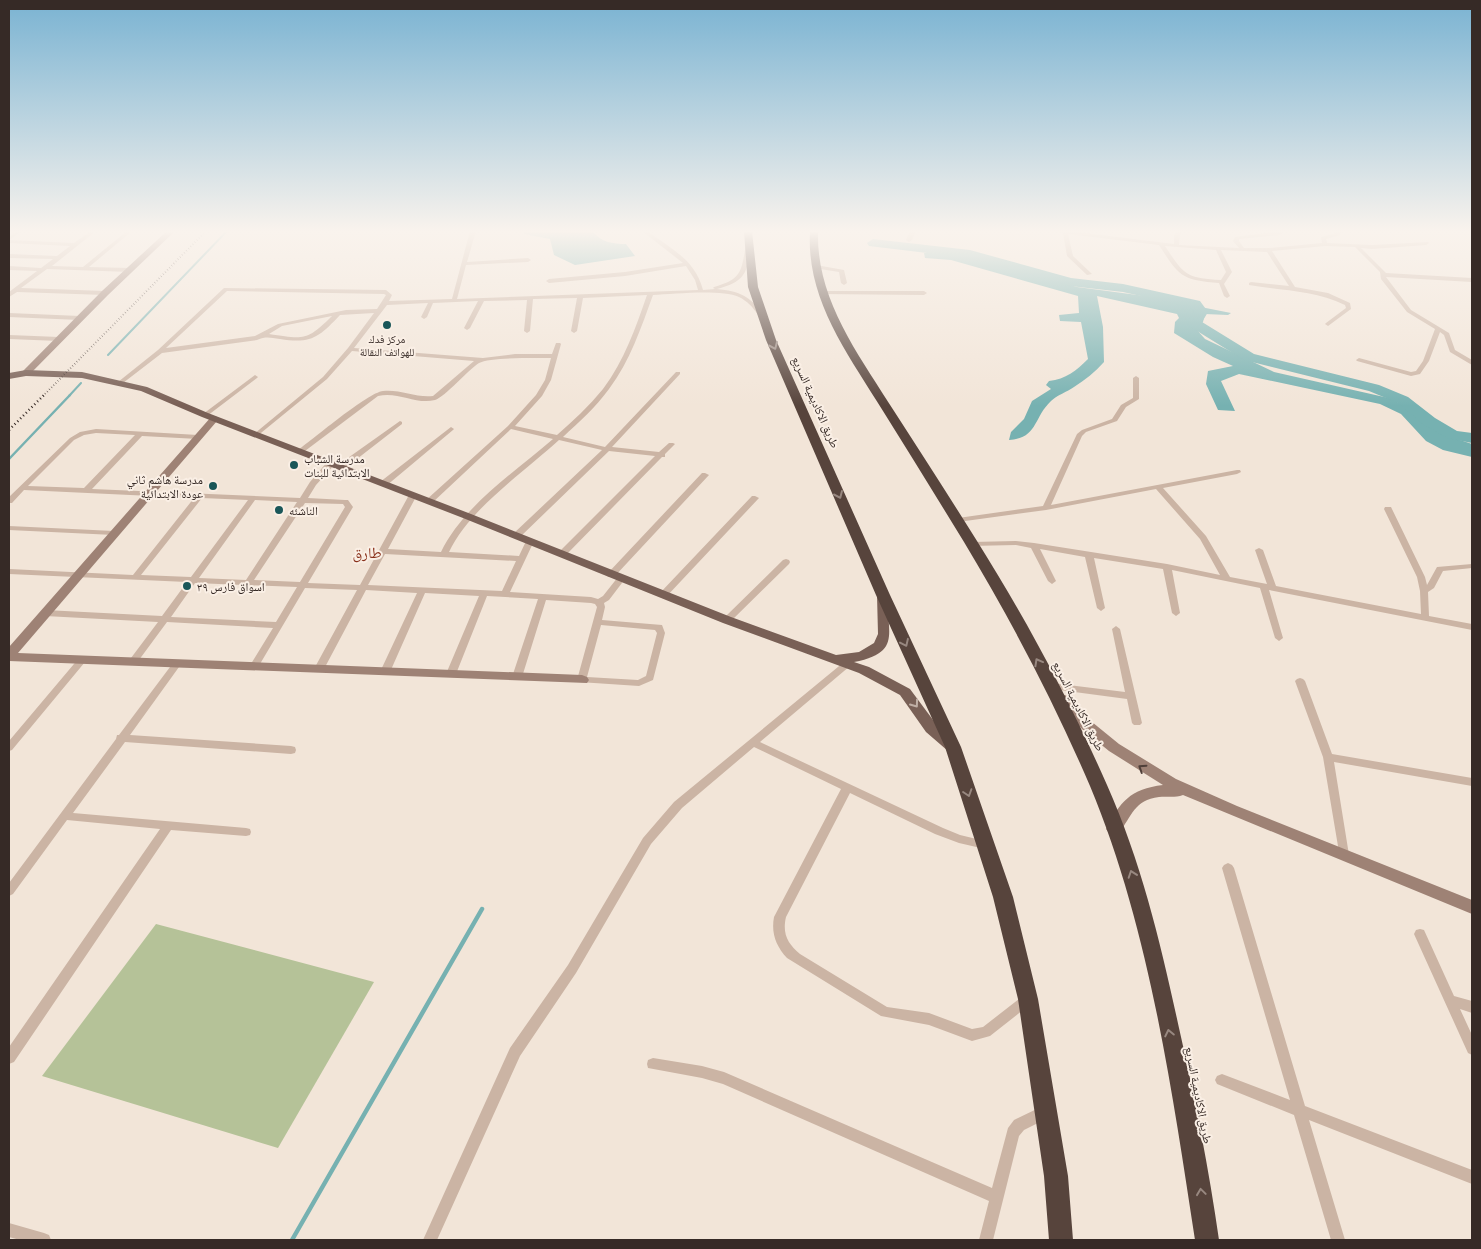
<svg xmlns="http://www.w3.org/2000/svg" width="1481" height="1249" font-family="'PT Sans Narrow','Noto Naskh Arabic',sans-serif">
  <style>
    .green { fill: #b5c298 }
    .water { fill: #76b1b1 }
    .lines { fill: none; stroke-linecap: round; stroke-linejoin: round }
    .stream-far2 { stroke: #76b1b1; stroke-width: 2 }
    .stream-far1 { stroke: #76b1b1; stroke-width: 2.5 }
    .stream { stroke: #76b1b1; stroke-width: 4.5 }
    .river { fill: #76b1b1; fill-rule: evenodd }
    .street { fill: #cbb4a4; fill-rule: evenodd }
    .secondary { fill: #9e8275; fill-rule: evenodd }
    .primary { fill: #796056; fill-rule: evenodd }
    .highway { fill: #57443c; fill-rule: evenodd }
    .rail-far1 { stroke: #362a26; stroke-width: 2; stroke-dasharray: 0.5 2.5; stroke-linecap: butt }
    .rail { stroke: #362a26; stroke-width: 2.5; stroke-dasharray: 1 3; stroke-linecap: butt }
    .oneway { stroke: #988880 }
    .oneway2 { stroke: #c0afa5 }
    .oneway3 { stroke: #50403a }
    .poi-dot { fill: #1a5759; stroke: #faefe5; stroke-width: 2 }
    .labels { text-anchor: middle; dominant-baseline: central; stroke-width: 4; stroke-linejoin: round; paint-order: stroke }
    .far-poi-label { font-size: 11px; fill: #362a26; stroke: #faefe5 }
    .street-label { font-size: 12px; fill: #362a26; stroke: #faefe5 }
    .poi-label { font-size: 12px; fill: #362a26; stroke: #faefe5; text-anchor: start }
    .quarter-label { font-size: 15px; fill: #89311b; stroke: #faefe5 }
  </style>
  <rect width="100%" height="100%" fill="#f2e5d8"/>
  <path class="green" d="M156 924 374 982 278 1148 42 1076Z"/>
  <path class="water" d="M525 231H593C600 242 613 244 626 244L635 256 575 265 554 255 550 239 524 234Z
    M937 252 966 256 1077 287 1145 296 1231 313 1228 315 1205 314 1203 322 1197 330 1205 339 1274 372 1393 399 1448 436 1472 444V457L1443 450 1426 441 1401 414 1380 404 1239 374 1221 381 1235 411 1218 410 1206 384 1208 371 1233 366 1213 357 1174 333 1175 322 1179 318 1177 314 1097 296 1103 327 1104 362C1095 372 1085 380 1074 387 1067 392 1057 395 1051 401 1033 418 1038 438 1009 440L1011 432 1024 419 1032 401 1051 389 1046 385 1049 381C1066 379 1076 371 1088 359L1081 322 1060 321 1059 315 1079 313 1078 296 951 260 925 258 924 253Z"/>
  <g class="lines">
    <path class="stream-far2" d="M108 355 227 231
      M69 396 81 383"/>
    <path class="stream-far1" d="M9 459 70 395"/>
    <path class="stream" d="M292 1240 482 909"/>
    <path class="river" d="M873 239 970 250 1071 278 1123 284 1200 301 1208 312 1202 322 1254 354 1379 385 1408 397 1435 418 1457 431 1472 433V443L1447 438 1423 424 1398 403 1369 391 1244 360 1189 326 1187 323 1194 312 1190 307 1123 292 1070 286 969 258 869 246 867 243Z"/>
    <path class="street" d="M17 231H22L9 240 74 243 91 231H96L52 266 83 267 127 231H132L89 267 130 268 133 270 130 272 47 269 21 288 105 291 108 293 105 295 17 292 9 297V292L37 271 9 270V266L41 268 53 259 9 258V254L57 256 70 246 9 243V237Z
      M470 231H476L467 262 528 258 531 260 528 262 466 265 457 299 698 290 695 280 686 266 625 276 549 283 546 281 549 279 625 272 683 263 642 231H647C671 249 695 259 703 290L715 289 713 288 714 287C742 279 741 272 746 245L749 243 752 245C746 273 747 281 717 289 739 291 750 296 763 314L762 315H758C753 307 747 301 739 297 721 289 674 294 653 295 641 328 630 361 609 389 596 407 579 422 563 437L605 447 676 372H680V374L612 447 659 452 669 443H673L675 444 665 454V457H662L565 556H559L558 554 559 552 655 456 609 451 519 538H513L512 536 513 534 602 450 559 440C523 473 470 508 449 552L519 556 527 539H533L534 541 510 592 591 597 598 599 603 596 618 577H624L625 579 609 600 604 603 605 607 602 620 662 625 665 633 653 680 639 686 579 682 577 680 597 607 595 604 591 603 546 600 522 677 517 680 514 679 512 677 538 599 487 596 456 674 454 676H448L446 674 479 596 425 593 390 672 385 675 382 674 380 672 417 593 366 590 324 669 319 672 314 669 357 590 305 588 257 669H251L249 667 273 628 167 622 136 664 133 665 128 662 158 622 45 616 41 613 45 610 162 616 187 582 9 574V569L133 575 194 498 24 490 12 503H9V497L70 438 80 432 96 429 198 435 201 437 198 439 142 436 92 489 300 498 310 482 328 461H334V465L316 485 308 498 345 500H348L353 507 308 583 360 585 409 495 413 493 417 495 388 549 441 552C463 506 515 472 553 439L511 429 432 503H426L425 501 508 426 536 395 545 380 551 358C537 358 489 357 479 363 468 370 445 397 435 400 416 405 398 391 378 396L301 454 297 452 298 450C315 438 367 393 383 391 400 389 416 398 433 396L474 361 352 351 327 379 256 437 254 436V434L323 377 348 348 374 313 340 315C319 337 312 344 280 339 270 338 267 336 257 340L162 353 123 383H119L118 382 158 350 224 288 386 290 392 295 389 301 452 299ZM227 291 384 294 386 295 377 309 346 310 278 324 255 336 166 348ZM647 295C636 327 624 361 603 389 589 406 573 421 557 435L515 426 542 396 551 380 561 344 560 343H556L552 354H515L483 358 354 348 387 305 428 303 421 317 424 319 427 317 433 303 478 301 464 328 467 330 470 328 484 301 527 300 524 331 527 333 530 331 533 299 577 298 571 331 574 333 577 331 583 298ZM332 316C306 342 303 339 269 334L282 326ZM96 433 135 435 84 488 28 486 74 440 84 435ZM202 498 248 500 191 577 141 575ZM255 500 297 502 246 580 199 578ZM305 503 343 504 345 507 300 582 254 580ZM385 554 516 561 502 591 368 585ZM195 583 297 587 276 622 171 617ZM601 625 655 630 657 633 646 676 638 680 587 677Z
      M910 231H916L912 240 909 242 906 240Z
      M1054 231H1069L1174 244V235L1177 231H1182L1180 235 1179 245 1239 248 1233 241 1235 237 1280 231 1283 233 1280 235 1239 239V241L1244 248H1269L1322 243 1321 237 1336 233 1337 231H1342L1340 235 1326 239 1327 243 1372 245 1428 242 1429 243 1426 245 1372 249 1361 248 1386 273 1472 278V282L1386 277 1411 310 1449 333 1455 350 1472 360V365L1450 352 1444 335 1440 332 1429 361 1420 374 1411 376 1357 361 1356 360 1359 358 1411 372 1416 371 1423 361 1435 329 1407 312 1381 279 1380 272 1355 247 1325 246 1272 251 1295 287 1328 293 1350 303 1351 309 1328 326 1325 324 1326 323 1346 308 1345 305C1314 290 1282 291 1249 285V283L1251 282 1289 286 1267 252 1221 250 1232 272 1224 284 1230 296 1227 298 1224 296 1219 283C1181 280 1179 276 1159 245L1068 234 1073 256 1092 274 1087 275 1067 256 1063 233ZM1165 246 1216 250 1226 272 1221 280C1186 278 1184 275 1165 246Z
      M816 265 844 270 847 283 844 285 841 283 839 272 814 268 813 267Z
      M822 291H924L927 293 924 295 820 294V292Z
      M9 313 80 316 83 318 80 320 9 317Z
      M9 335 59 337 62 339 59 341 9 339Z
      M255 375 258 377 257 378 207 416H203V414Z
      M1136 376 1139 378V399L1126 407 1117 421 1086 432 1082 436 1051 505 1237 470H1240L1241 472 1237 474 1163 488 1206 536 1230 577 1267 584 1255 550 1259 548 1263 550 1276 586 1421 614 1420 591 1417 577 1384 509 1385 507H1391L1425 577 1427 585 1437 567 1472 564V568L1443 571 1434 588 1428 592 1429 616 1472 624V630L1269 590 1283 638 1279 641 1275 638 1260 588 1172 570 1180 613 1176 616 1172 613 1163 569 1094 558 1105 608 1101 611 1097 608 1085 557 1040 549 1056 581 1052 584 1048 581 1031 548 1016 545 969 546 968 544 969 542H972L1016 541 1034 543 1167 564 1220 575 1200 539 1156 489 1046 510 958 522 954 520 958 518 1043 506 1077 434 1082 430 1112 419 1121 405 1133 398V378Z
      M400 421 402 422V424L344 469H338V465Z
      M451 427 454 429 453 430 386 486H380V482Z
      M702 473H705L709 475 614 577H608L607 575 608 573Z
      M752 496H755L759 498 666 597H660L659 595 660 593Z
      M9 526 114 531 118 533 114 535 9 530Z
      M786 559 789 560 790 562 789 564 730 622H724L723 620 724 618 783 560Z
      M1116 626 1120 629 1142 723 1140 725H1134L1132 723 1127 699 1052 689 1049 688 1047 686 1049 684 1052 683 1125 692 1112 629Z
      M82 657 85 658 87 660 85 662 12 750 9 751V741L79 658Z
      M847 661 850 662 852 664 850 666 760 742 943 828 960 835 989 842 990 845 989 848 985 849 959 843 935 834 850 793 786 917C782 934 788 944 800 954L887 1007 929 1013 972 1029 983 1027 1024 995 1028 993 1032 995 1034 999 1032 1003 990 1036 972 1041 929 1025 881 1016 787 958C776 946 771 933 774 917L841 789 754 747 682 808 651 844 576 973 520 1056 437 1240H423L510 1048 568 965 643 838 674 802 844 662Z
      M176 662 181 665 179 667 130 735 291 746 295 747 296 750 295 753 291 754 125 742 73 813 246 828 250 829 251 832 250 835 246 836 171 830 14 1062 9 1064V1047L160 829 67 820 13 894 9 896V883L116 739 117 735H119L173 663Z
      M1300 678 1303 679 1305 681 1332 754 1472 778V786L1334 762 1349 855 1348 858 1344 859 1340 858 1323 757 1295 681 1297 679Z
      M1228 863 1232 865 1234 868 1305 1106 1472 1170V1184L1309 1120 1345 1240H1331L1294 1115 1217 1084 1215 1080 1217 1076 1222 1074 1290 1100 1222 868 1224 865Z
      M1420 929 1424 930 1454 996 1472 1001V1013L1460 1009 1472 1035V1055L1468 1053 1414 934 1416 930Z
      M653 1058 702 1066 724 1072 992 1188 1008 1128 1014 1120 1045 1105 1050 1107 1052 1112 1050 1117 1024 1130 1019 1136 993 1240H979L989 1201 723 1084 702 1078 648 1068 647 1064 648 1060Z
      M9 1223 44 1233 49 1235 51 1240H20L9 1237Z"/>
    <path class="secondary" d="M167 231H175L108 295 29 375H23V371L102 291Z
      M214 416 217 417V421L18 653 582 675 587 677 589 680 587 683 9 661V647L211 417Z
      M1062 694 1067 696 1092 722 1119 744 1176 779 1237 806 1472 900V914L1183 795C1175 798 1167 796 1159 797 1134 800 1132 816 1119 833L1114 835 1109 833 1106 829C1120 802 1130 789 1163 785L1109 751 1082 729 1055 699 1057 696Z"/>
    <path class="primary" d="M26 370 82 372 147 387 208 413 471 514 731 617 836 655 859 652 874 643 878 634 877 595 883 591 887 592 889 595C884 630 905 652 854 662L869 667 910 689 936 724 960 747 958 751H948L926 732 900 695 859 673 723 623 463 518 202 417 141 391 82 378 26 376 9 379V373Z"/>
    <path class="highway" d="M744 231H752L758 287 776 340 890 595 961 747 1013 897 1038 999 1068 1176 1073 1240H1049L1044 1176 1018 999 993 897 945 747 876 595 766 340 748 287Z
      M810 231H818C816 300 859 355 894 411 922 454 950 498 977 541 1026 619 1070 701 1107 785 1142 864 1161 945 1179 1028 1195 1099 1209 1169 1219 1240H1195C1172 1090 1149 927 1090 786 1054 702 1011 620 964 542 937 498 910 454 883 411 848 354 806 300 810 231Z"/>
    <path class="rail-far1" d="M43 396 206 231"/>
    <path class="rail" d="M9 430 44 395"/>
  </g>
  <defs><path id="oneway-chevron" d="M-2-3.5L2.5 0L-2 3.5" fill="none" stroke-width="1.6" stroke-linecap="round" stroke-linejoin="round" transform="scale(1.25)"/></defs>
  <g class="oneway">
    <use href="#oneway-chevron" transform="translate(774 346) rotate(66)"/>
    <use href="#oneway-chevron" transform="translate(839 495) rotate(66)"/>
    <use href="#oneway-chevron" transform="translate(905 643) rotate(65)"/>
    <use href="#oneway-chevron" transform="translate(1038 662) rotate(-119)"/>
    <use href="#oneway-chevron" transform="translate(968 793) rotate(72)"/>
    <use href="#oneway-chevron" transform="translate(1132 874) rotate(-109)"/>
    <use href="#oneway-chevron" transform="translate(1169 1033) rotate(-102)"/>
    <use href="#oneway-chevron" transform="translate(1201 1192) rotate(-98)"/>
  </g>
  <use class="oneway2" href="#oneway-chevron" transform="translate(915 704) rotate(54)"/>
  <use class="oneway3" href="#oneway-chevron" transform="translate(1142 768) rotate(-147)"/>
  <linearGradient id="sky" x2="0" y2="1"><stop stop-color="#7ab3d2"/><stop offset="0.57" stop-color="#f9f3ed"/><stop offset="1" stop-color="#f9f3ed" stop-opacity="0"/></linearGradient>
  <rect width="1481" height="406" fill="url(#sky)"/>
  <g class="poi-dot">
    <circle cx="387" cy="325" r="5"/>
    <circle cx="294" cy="465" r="5"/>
    <circle cx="213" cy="486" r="5"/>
    <circle cx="279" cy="510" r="5"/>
    <circle cx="187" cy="586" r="5"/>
  </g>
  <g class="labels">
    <g class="far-poi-label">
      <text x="387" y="339">مركز فدك<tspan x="387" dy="13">للهواتف النقالة</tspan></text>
    </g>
    <g class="street-label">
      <text transform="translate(816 402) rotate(66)">طريق الاكاديمية السريع</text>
      <text transform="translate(1079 706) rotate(63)">طريق الاكاديمية السريع</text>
      <text transform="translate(1199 1095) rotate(79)">طريق الاكاديمية السريع</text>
    </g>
    <g class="poi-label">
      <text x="304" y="458">مدرسة الشباب<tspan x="304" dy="14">الابتدائية للبنات</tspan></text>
      <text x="203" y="479" text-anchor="end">مدرسة هاشم ثاني<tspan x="203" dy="14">عودة الابتدائية</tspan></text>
      <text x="289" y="510">الناشئه</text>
      <text x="197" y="586">اسواق فارس ٣٩</text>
    </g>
    <g class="quarter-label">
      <text x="367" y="552">طارق</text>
    </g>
  </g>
  <rect width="1481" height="1249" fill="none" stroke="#362a26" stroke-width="20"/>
</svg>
